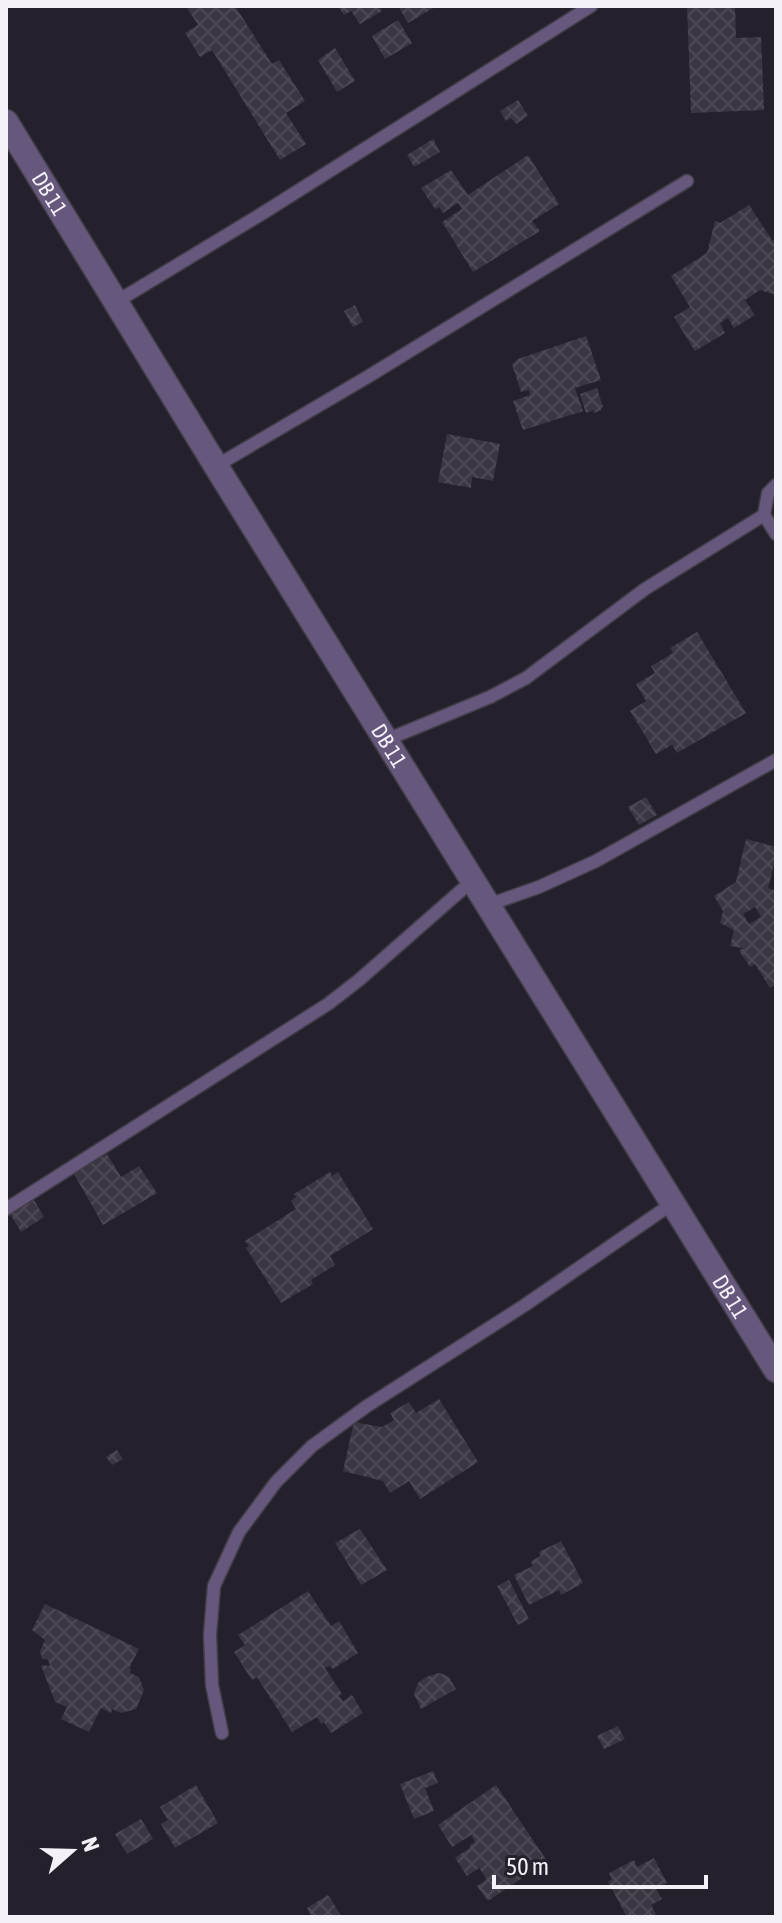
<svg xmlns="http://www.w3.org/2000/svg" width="782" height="1923" font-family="'Asap Condensed',sans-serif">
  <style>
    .building { fill: url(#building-cross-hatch); fill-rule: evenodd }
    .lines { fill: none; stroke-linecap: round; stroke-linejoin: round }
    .lane-casing { stroke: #423e49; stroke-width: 15 }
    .street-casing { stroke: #423e49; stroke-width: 27 }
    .lane { stroke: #66577c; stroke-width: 12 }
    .street { stroke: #66577c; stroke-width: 24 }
    .labels { text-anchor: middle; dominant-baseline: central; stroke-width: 6; stroke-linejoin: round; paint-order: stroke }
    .street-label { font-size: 22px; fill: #f4f1f9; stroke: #25212c }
  </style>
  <defs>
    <pattern id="building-cross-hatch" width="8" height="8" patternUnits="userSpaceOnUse" patternTransform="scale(2)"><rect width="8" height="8" fill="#3b3642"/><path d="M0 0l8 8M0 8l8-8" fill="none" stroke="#4e4a55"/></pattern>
  </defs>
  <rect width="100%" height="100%" fill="#25212c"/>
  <path class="building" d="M186 6H235L272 64 279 60 305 101 286 113 306 144 280 160 212 50 200 57 185 33 198 25Z
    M338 6H379L382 11 360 24 351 11 344 15Z
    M398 6H437L408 23Z
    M687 6H735L736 38 761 37 764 110 691 113Z
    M398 20 412 43 385 59 372 36Z
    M335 48 355 81 337 92 318 60Z
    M518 100 528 116 516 124 511 118 506 121 500 111Z
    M433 139 440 152 414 167 407 155Z
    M528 155 559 204 532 221 540 231 473 272 442 222 462 209 458 203 443 213 439 207 435 209 421 188 451 170 468 195Z
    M749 205 772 240 776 241V295L760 290 745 300 755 315 734 328 728 318 720 323 725 333 695 351 674 317 690 307 671 276 707 253 715 221 720 223Z
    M355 305 363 322 353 327 344 311Z
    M586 336 601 380 575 388 583 411 523 430 513 401 530 395 529 390 521 392 512 364 518 359Z
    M597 388 603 407 601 408V410L594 413V410L586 413 580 394Z
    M447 434 500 444 493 481 472 477 471 488 438 482Z
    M697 632 746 713 677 753 672 745 656 754 630 711 646 701 636 684 655 673 651 666 673 653 670 648Z
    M646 797 657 815 639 825 628 807Z
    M746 839 776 847V856L768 888 776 891V984L770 988 755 964 750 967 739 951 743 948 730 946 734 930 720 923 723 911 714 896 736 882ZM755 907 761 917 749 924 743 914Z
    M107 1154 121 1177 139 1166 157 1193 103 1225 74 1174Z
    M330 1172 332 1176 338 1172 373 1229 330 1256 335 1265 311 1280 313 1284 281 1303 246 1248 249 1246 245 1241 296 1209 291 1201 296 1197 294 1194Z
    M34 1200 44 1217 21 1232 10 1214Z
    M439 1399 478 1462 420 1499 409 1481 390 1493 383 1481 343 1471 354 1422 382 1427 394 1420 390 1413 409 1402 416 1413Z
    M117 1450 123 1459 112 1465 106 1457Z
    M360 1529 387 1570 361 1585 335 1543Z
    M561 1541 583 1583 561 1595 559 1590 529 1605 514 1575 533 1566 531 1561 541 1556 539 1552Z
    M509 1580 529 1619 518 1625 497 1586Z
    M308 1591 331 1626 339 1621 358 1653 333 1669 330 1666 325 1668 342 1694 339 1696 343 1701 352 1695 363 1713 331 1733 324 1722 321 1724 317 1717 292 1732 257 1677 252 1680 234 1652 245 1645 238 1635Z
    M45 1604 139 1649 129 1668 131 1669 130 1673 139 1677 144 1690 136 1709 121 1713 112 1709 111 1713 101 1708 89 1732 61 1719 67 1707 55 1702 41 1665 50 1666 48 1660 42 1658 40 1651 45 1640 32 1630Z
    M439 1673 448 1676 456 1689 421 1709 414 1694 418 1683 426 1677Z
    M618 1726 625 1739 604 1749 597 1736Z
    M433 1771 438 1783 425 1788 434 1811 414 1819 400 1784Z
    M196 1785 218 1823 175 1848 161 1824 168 1820 160 1807Z
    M496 1785 547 1861 488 1901 477 1886 487 1879 479 1868 467 1876 455 1858 471 1847 470 1845 475 1842 471 1835 452 1847 438 1825Z
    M141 1819 153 1839 127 1854 115 1834Z
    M654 1858 667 1883 656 1889 662 1899 651 1905 656 1914 651 1917H627L608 1882 612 1879 609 1873 634 1860 637 1867Z
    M328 1895 342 1917H312L307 1908Z"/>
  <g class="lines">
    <defs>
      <path id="lane" d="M116 302 263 213 591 6
        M216 466 369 376 687 181
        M776 485 768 493 764 515 776 534
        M386 740 490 697 526 678 645 589 764 515
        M488 905 539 887 596 861 776 760
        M6 1209 328 1004 359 980 473 880
        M222 1733 212 1685 210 1635 214 1586 239 1532 276 1482 312 1446 367 1406 525 1305 673 1203"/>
      <g id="street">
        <path id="s1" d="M6 122 216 466 776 1370"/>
      </g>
    </defs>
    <use href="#lane" class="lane-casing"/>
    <use href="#street" class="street-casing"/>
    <use href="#lane" class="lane"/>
    <use href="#street" class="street"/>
  </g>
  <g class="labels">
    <g class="street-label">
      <text stroke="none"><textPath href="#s1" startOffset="84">DB 11</textPath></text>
      <text stroke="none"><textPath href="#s1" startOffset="732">DB 11</textPath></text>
      <text stroke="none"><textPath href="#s1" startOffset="1380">DB 11</textPath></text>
    </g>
  </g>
  <rect width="782" height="1923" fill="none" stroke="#f4f1f9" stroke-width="16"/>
  <g transform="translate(72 1851) rotate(70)" stroke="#25212c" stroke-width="6" paint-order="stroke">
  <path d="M0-6L14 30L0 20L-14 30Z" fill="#f4f1f9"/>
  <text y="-12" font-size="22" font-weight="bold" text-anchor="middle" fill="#f4f1f9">N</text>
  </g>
  <path d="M494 1875v12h212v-12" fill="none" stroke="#f4f1f9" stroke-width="4"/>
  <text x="506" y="1875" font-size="24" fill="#f4f1f9" stroke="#25212c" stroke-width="6" paint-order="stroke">50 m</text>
</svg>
